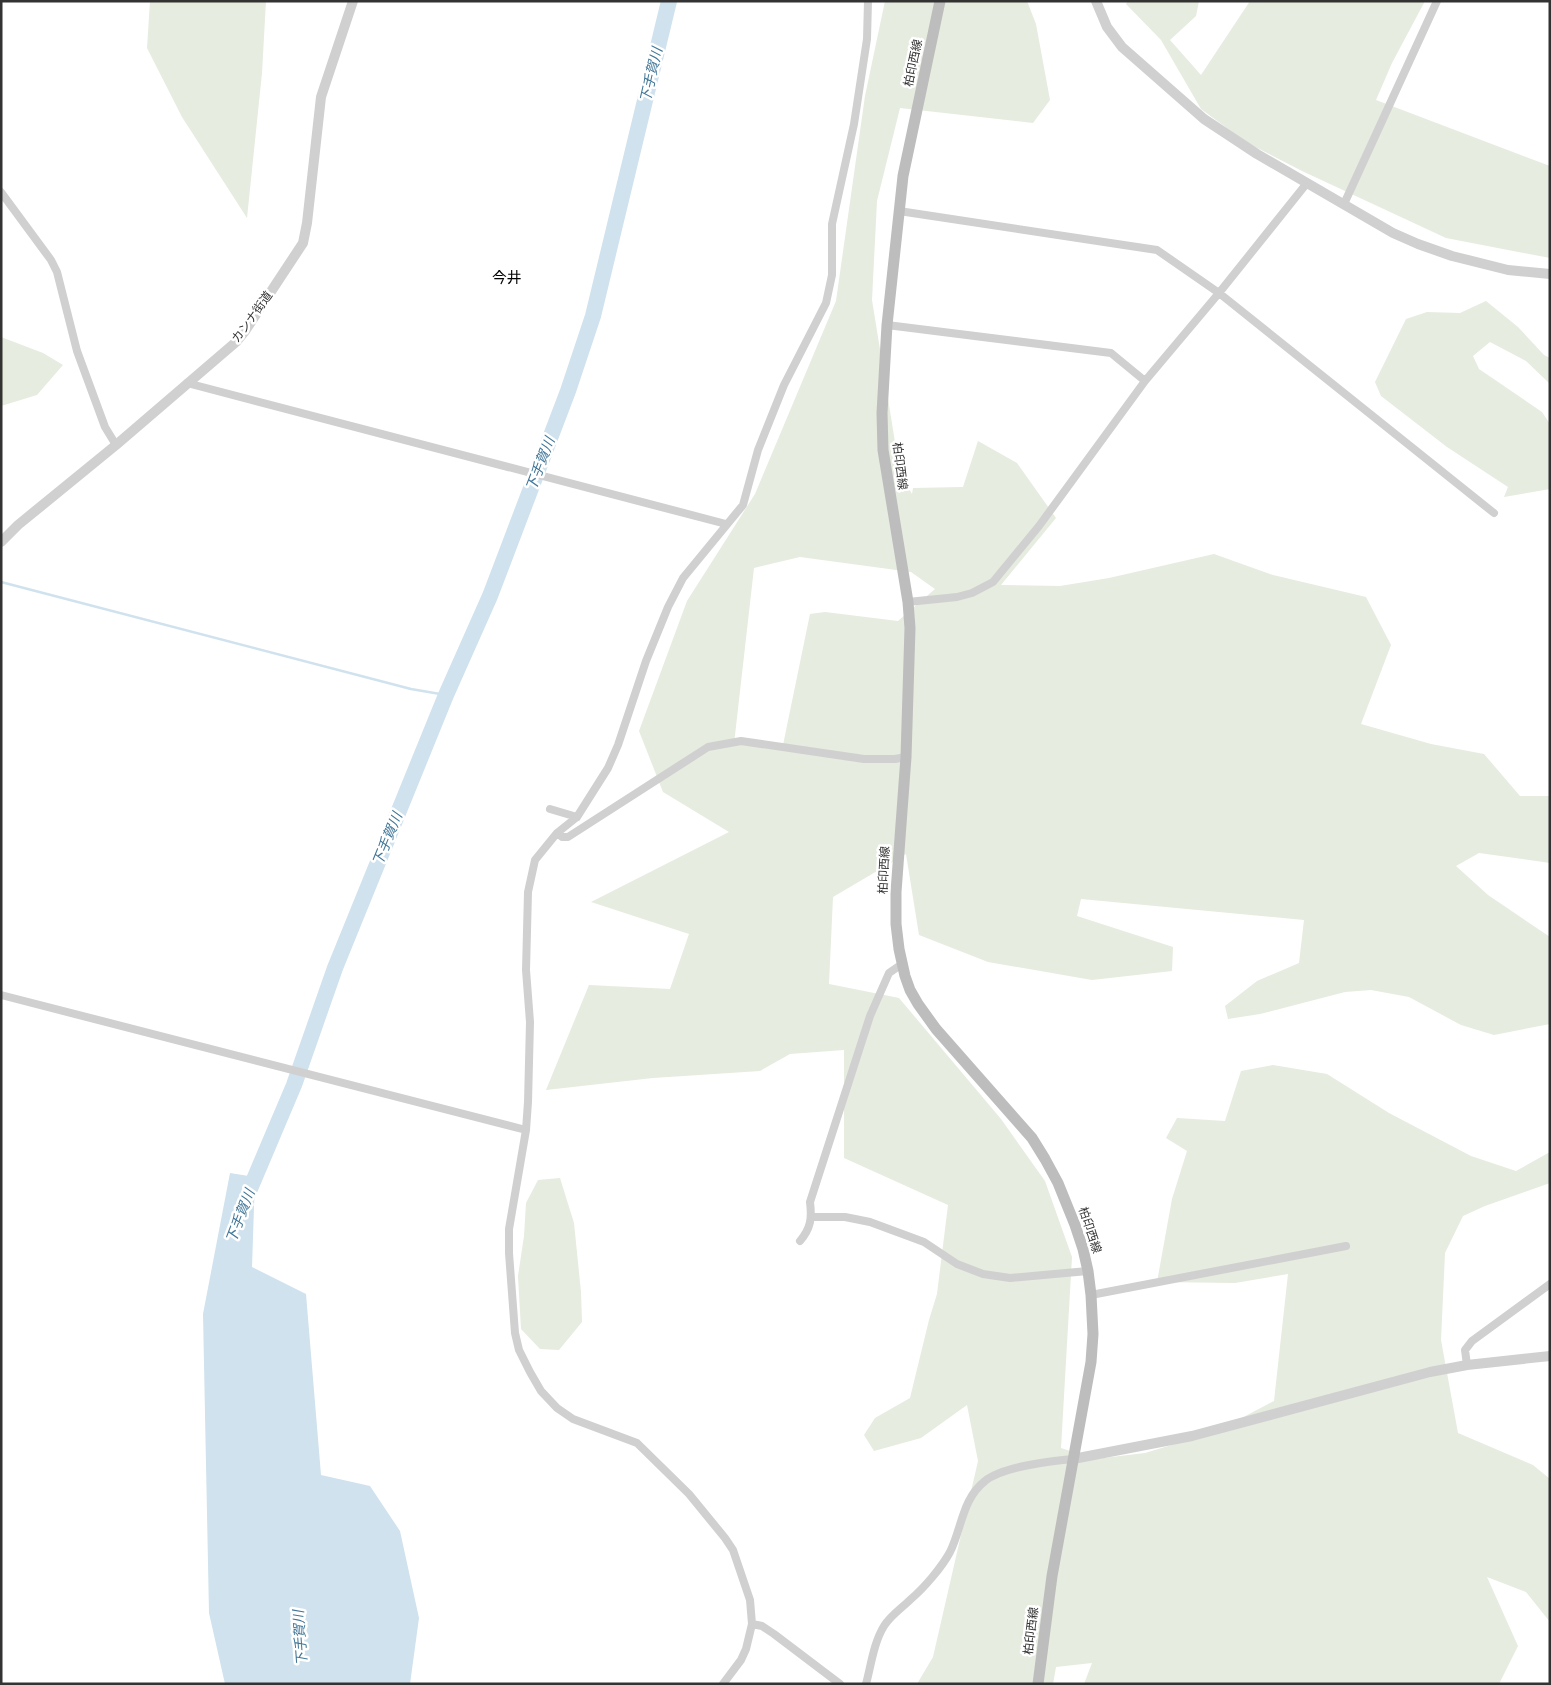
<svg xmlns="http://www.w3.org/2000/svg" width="1551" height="1685" font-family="'DejaVu Sans','Noto Sans JP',sans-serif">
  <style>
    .green { fill: #e6ecdf; fill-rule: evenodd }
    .water { fill: #cfe2ee }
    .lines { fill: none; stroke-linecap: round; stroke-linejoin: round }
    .stream { stroke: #cfe2ee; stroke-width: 2.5 }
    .river { stroke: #cfe2ee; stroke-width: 16 }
    .minor { stroke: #d0d0d0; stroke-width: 8 }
    .tertiary { stroke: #d0d0d0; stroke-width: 10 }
    .secondary { stroke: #bdbdbd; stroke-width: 11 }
    .labels { text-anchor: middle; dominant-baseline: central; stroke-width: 5; stroke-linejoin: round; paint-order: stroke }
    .street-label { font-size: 12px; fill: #333; stroke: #fff }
    .water-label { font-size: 14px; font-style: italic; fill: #3f7597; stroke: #fff }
    .quarter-label { font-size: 15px; fill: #000; stroke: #fff }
  </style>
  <rect width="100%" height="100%" fill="#fff"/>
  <path class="green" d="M150 1H266L262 73 247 218 182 117 147 48Z
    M885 1H1027L1036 24 1050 100 1033 123 900 108 877 201 872 300 900 473 912 494 913 488 963 487 978 441 1017 463 1056 518 1001 585 1060 586 1109 578 1214 554 1273 575 1366 597 1391 645 1361 724 1431 744 1484 754 1520 796H1550V863L1479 853 1456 866 1488 895 1550 937V1024L1494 1035 1461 1025 1409 997 1371 990 1345 992 1260 1014 1228 1019 1225 1006 1257 981 1299 963 1304 920 1081 899 1077 916 1173 947 1172 971 1092 980 988 962 919 935 906 854 833 897 829 984 899 998 1001 1119 1045 1181 1072 1257 1061 1448 1095 1459 1145 1453 1215 1432 1274 1401 1288 1274 1235 1283 1157 1282 1172 1199 1187 1151 1166 1138 1177 1118 1225 1121 1241 1071 1273 1065 1327 1074 1389 1113 1471 1156 1516 1171 1550 1152V1183L1485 1206 1463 1216 1445 1253 1441 1340 1458 1433 1533 1465 1550 1479V1622L1526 1592 1487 1577 1518 1646 1499 1684H1084L1092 1663 1056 1667 1053 1684H917L933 1657 978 1461 967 1405 921 1438 874 1451 864 1435 875 1418 910 1398 929 1320 937 1294 948 1205 844 1158V1050L790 1054 760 1071 653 1078 546 1090 589 985 670 989 689 934 591 902 729 832 663 792 639 731 687 601 755 494 836 301 865 96ZM800 557 911 572 935 589 898 621 825 612 810 614 783 745 734 744 754 568Z
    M1128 1H1199L1196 16 1170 40 1201 75 1250 1H1425L1392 63 1376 100 1550 166V258L1446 238 1302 171 1246 142 1201 109 1161 40 1126 4Z
    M1486 301 1518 327 1544 355 1550 358V384L1526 361 1490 342 1473 356 1479 369 1542 412 1550 424V489L1504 497 1508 487 1447 447 1381 396 1375 382 1406 319 1427 312 1460 313Z
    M1 337 43 353 63 365 37 395 1 406Z
    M560 1178 574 1223 581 1292 582 1322 559 1350 540 1349 521 1329 518 1276 524 1236 526 1203 538 1180Z"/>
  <path class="water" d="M230 1173 255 1177 252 1267 306 1294 321 1475 370 1486 400 1531 419 1618 410 1684H225L209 1613 203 1314Z"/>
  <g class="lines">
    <path class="stream" d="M1 582 411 689 446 695"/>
    <path class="river" d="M247 1196 294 1085 335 968 446 695 490 596 568 391 593 316 669 1"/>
    <path class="minor" d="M1 192 51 260 57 272 77 351 105 427 116 445
      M1344 204 1437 1
      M899 211 1157 250 1219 293 1494 513
      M887 325 1111 353 1145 381
      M187 383 726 524
      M908 602 957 597 972 593 993 582 1039 526 1145 381 1219 293 1307 183
      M550 809 577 817
      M557 833 562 837H568L708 747 741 741 864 759H895L906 757
      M1 995 526 1130
      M811 1217H845L870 1222 924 1242 957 1264 983 1274 1010 1278 1088 1271
      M800 1241C811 1228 812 1218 810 1202L870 1016 889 973 902 964
      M1091 1295 1346 1246
      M1467 1365 1465 1350 1472 1341 1550 1284
      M752 1624 762 1626 774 1634 840 1684
      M723 1684 741 1660 746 1649 752 1624 750 1600 733 1550 725 1538 689 1494 637 1443 573 1419 557 1408 541 1391 530 1372 519 1350 515 1333 509 1253V1229L526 1130 528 1102 530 1022 526 970 528 892 535 860 557 833 577 817 608 768 618 745 646 661 668 607 683 578 743 505 758 450 784 385 826 303 832 275V224L854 124 867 39 868 1
      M866 1684C871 1665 874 1642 884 1626 891 1615 902 1608 911 1599 924 1588 942 1567 950 1552 962 1528 962 1499 985 1481 1002 1467 1050 1461 1073 1459"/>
    <path class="tertiary" d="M1096 1 1107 27 1122 47 1204 119 1257 154 1393 233 1418 244 1452 256 1508 270 1550 274
      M1 542 18 525 116 445 236 342 245 331 303 243 307 223 321 97 353 1
      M1073 1459 1192 1436 1430 1372 1467 1365 1550 1356"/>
    <path class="secondary" d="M940 1 903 176 887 325 882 413 883 450 908 602 910 628 906 757 896 892V924L899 949 905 976 910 990 918 1004 936 1029 1032 1138 1045 1159 1058 1183 1075 1225 1083 1249 1088 1271 1091 1295 1093 1334 1091 1362 1052 1576 1038 1684"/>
  </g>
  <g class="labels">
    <g class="street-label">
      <text transform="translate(913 63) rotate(-78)">柏印西線</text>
      <text transform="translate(252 317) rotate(-54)">カンナ街道</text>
      <text transform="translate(900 466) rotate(83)">柏印西線</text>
      <text transform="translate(884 870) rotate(-87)">柏印西線</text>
      <text transform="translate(1090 1230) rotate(72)">柏印西線</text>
      <text transform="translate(1031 1631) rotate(-83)">柏印西線</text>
    </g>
    <g class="water-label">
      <text transform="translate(651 75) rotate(-77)">下手賀川</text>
      <text transform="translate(540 464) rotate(-69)">下手賀川</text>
      <text transform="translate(387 839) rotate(-68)">下手賀川</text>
      <text transform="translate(240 1216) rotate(-69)">下手賀川</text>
      <text transform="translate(300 1638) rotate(-94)">下手賀川</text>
    </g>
    <g class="quarter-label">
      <text x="507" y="278">今井</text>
    </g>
  </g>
  <rect width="1551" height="1685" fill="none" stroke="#333333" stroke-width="5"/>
</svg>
